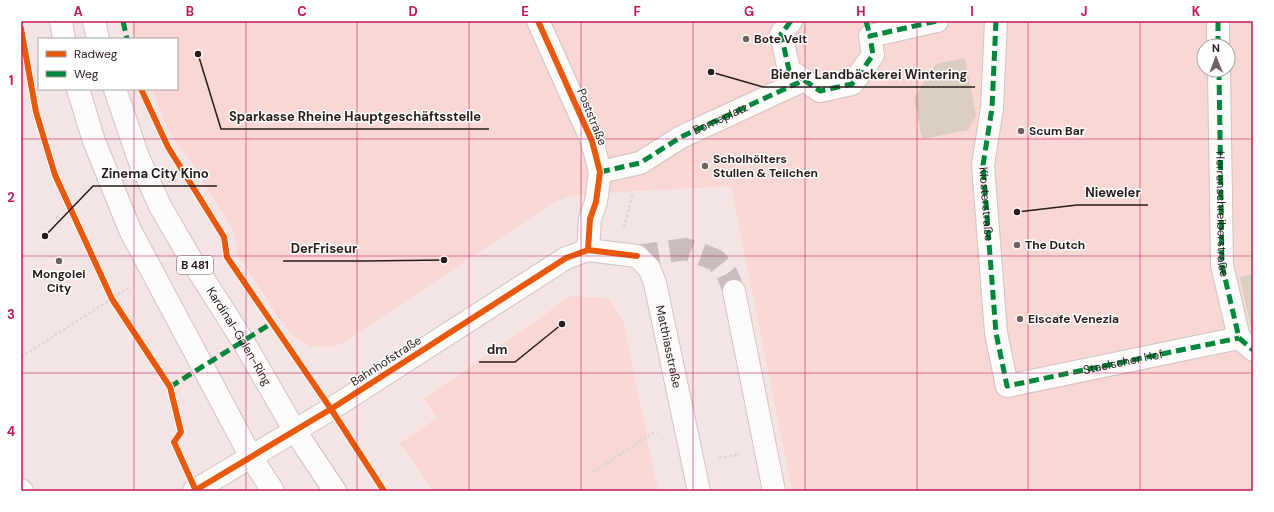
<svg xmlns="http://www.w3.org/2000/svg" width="1274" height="512" font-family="'DM Sans',sans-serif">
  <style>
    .built { fill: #f9d7d5; fill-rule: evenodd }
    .green { fill: #dbcdbf }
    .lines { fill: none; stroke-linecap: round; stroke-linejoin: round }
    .minor-tunnel { stroke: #ccbcbc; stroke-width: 22; stroke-dasharray: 22 11; stroke-linecap: butt }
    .minor-casing { stroke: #d0c2c2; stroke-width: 24 }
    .major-casing { stroke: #d0c2c2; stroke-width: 24 }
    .path { stroke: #dcd7d6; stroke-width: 2.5; stroke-dasharray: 3 2; stroke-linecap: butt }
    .minor { stroke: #fefbfb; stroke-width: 22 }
    .major { stroke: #fefbfb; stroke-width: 22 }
    .quiet { stroke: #00873e; stroke-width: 5; stroke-dasharray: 10 5; stroke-linecap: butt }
    .cycleway-casing { stroke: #fff; stroke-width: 8 }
    .cycleway { stroke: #e8590c; stroke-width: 6 }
    .grid { fill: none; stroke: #c2185b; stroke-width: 1; stroke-opacity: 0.55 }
    .poi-dot { fill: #706261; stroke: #fff; stroke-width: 1.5 }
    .labels { text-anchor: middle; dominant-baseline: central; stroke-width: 3; stroke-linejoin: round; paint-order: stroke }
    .shield { fill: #fff; stroke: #69605f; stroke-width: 1 }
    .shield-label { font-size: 11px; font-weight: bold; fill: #291c1b }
    .poi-label { font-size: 12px; font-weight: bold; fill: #291c1b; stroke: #fff; text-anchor: start }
    .street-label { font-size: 12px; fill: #291c1b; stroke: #fff }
    .leader { fill: none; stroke: #291c1b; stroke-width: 1.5 }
    .callout-dot { fill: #291c1b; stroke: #fff; stroke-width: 1.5 }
    .callout-label { font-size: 13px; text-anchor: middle; font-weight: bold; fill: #291c1b; stroke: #fff; stroke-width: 3; stroke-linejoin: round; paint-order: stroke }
    .neatline { fill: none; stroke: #c2185b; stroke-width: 1.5 }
    .grid-label { font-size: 13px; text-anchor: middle; font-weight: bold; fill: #c2185b }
  </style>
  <rect width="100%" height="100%" fill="#f5e4e4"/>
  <path class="built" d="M131 21H1253V491H792L731 186 583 194 568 197 552 203 341 344 332 347 311 346 299 341 281 322 237 252 234 232 195 167 167 129 152 89H177V39H136ZM1204 46H1228V70H1204Z
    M571 296 608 298 623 320 658 491H433L400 443 437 418 424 399Z"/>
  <path class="green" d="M965 58 976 116 968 130 922 139 914 98 936 64Z
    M1253 274V327H1251L1240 277Z"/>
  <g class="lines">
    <path class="minor-tunnel" d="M637 256 686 249 716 260 727 274 734 291"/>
    <defs>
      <g id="minor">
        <path d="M538 21 592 141 600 172 596 202 590 219 588 250"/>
        <path d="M791 21 781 34 789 70 804 80"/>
        <path d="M996 21 992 108 983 165 996 333 1007 386 1239 338"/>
        <path d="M1218 21V46"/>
        <path d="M1219 70 1222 265 1239 338 1253 350"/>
        <path id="s1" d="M600 172 640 163 681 137 804 80 820 91 852 84 873 55 870 36 937 21"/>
        <path d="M734 291 774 491"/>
        <path d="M21 490 22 491"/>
        <path id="s2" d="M194 491 331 409 566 258 588 250 637 256 649 268 655 283 699 491"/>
      </g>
      <g id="major">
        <path d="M61 21 64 39"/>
        <path d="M94 21 98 39"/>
        <path d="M78 89 94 141 130 230 251 457 273 491"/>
        <path id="s3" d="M115 89 138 157 160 206 189 256 243 341 295 431 335 491"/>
      </g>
    </defs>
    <use href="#minor" class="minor-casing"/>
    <use href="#major" class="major-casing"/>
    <path class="path" d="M624 227 633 193
      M21 357 130 287
      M719 458 740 454
      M593 472 653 433 658 432"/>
    <use href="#minor" class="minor"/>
    <use href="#major" class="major"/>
    <g class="quiet">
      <path d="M123 21 127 39"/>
      <path d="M791 21 781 34 789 70 804 80"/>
      <path d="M866 21 870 36"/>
      <path id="s4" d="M996 21 992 108 983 165 996 333 1007 386 1239 338"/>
      <path d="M1218 21V46"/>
      <path id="s5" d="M1219 70 1222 265 1239 338 1253 350"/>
      <path d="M600 172 640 163 681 137 804 80 820 91 852 84 873 55 870 36 937 21"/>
      <path d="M170 387 272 323"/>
    </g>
    <defs>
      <path id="cycleway" d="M538 21 592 141 600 172 596 202 590 219 588 250
        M21 28 36 112 55 175 112 299 170 387 181 432 174 442 196 491
        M141 89 168 147 224 237 227 257 331 409 384 491
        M194 491 331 409 566 258 588 250 637 256"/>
    </defs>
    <use href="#cycleway" class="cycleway-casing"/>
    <use href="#cycleway" class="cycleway"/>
  </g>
  <path class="grid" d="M134 21V39M246 21V491M357 21V491M469 21V491M581 21V491M693 21V491M805 21V491M917 21V491M1028 21V491M1140 21V491M134 89V491M21 139H1253M21 256H1253M21 373H1253"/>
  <g class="poi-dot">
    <circle cx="746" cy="39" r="4"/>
    <circle cx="1021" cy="131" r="4"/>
    <circle cx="705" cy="166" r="4"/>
    <circle cx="1017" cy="245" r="4"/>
    <circle cx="59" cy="261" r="4"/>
    <circle cx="1020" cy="319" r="4"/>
  </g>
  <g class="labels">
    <rect class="shield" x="177" y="256" width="36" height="18" rx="3"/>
    <g class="shield-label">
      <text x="195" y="265">B 481</text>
    </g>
    <g class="poi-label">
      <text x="754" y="39">Bote Veit</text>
      <text x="1029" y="131">Scum Bar</text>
      <text x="713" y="159">Scholhölters<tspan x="713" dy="14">Stullen &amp; Teilchen</tspan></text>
      <text x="1025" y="245">The Dutch</text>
      <text x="59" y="274" text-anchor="middle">Mongolei<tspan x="59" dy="14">City</tspan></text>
      <text x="1028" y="319">Eiscafe Venezia</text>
    </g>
    <g class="street-label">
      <text transform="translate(592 117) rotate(68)">Poststraße</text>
      <text stroke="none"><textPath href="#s1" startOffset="133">Borneplatz</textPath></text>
      <text stroke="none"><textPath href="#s4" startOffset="184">Klosterstraße</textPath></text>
      <text stroke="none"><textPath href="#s5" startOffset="144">Herrenschreiberstraße</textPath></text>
      <text stroke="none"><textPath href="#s3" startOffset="278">Kardinal-Galen-Ring</textPath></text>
      <text stroke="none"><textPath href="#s2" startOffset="610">Matthiasstraße</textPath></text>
      <text transform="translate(386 361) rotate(-33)">Bahnhofstraße</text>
      <text stroke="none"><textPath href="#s4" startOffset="486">Staelscher Hof</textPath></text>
    </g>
  </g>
  <path class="leader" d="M711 72L763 87H975M198 54L221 129H489M45 236L93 186H217M1017 212L1077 205H1148M444 260L365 261H283M562 324L515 362H479"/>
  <g class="callout-dot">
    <circle cx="711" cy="72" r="4"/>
    <circle cx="198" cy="54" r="4"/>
    <circle cx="45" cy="236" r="4"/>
    <circle cx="1017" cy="212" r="4"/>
    <circle cx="444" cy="260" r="4"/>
    <circle cx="562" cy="324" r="4"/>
  </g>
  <g class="callout-label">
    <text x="869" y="79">Biener Landbäckerei Wintering</text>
    <text x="355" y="121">Sparkasse Rheine Hauptgeschäftsstelle</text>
    <text x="155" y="178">Zinema City Kino</text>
    <text x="1113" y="197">Nieweler</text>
    <text x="324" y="253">DerFriseur</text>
    <text x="497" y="354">dm</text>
  </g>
  <rect width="1274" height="512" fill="none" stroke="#ffffff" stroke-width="44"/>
  <rect x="38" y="38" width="140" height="52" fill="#ffffff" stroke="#a9a4a4"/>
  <rect x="46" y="51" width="20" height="6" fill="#e8590c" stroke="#a9a4a4"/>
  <text x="74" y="58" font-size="12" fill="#291c1b">Radweg</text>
  <rect x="46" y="71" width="20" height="6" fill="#00873e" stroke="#a9a4a4"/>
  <text x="74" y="78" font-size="12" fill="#291c1b">Weg</text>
  <g transform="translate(1216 58) rotate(359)"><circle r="19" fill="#ffffff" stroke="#a9a4a4"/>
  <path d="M0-3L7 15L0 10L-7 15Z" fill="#706261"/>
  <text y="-6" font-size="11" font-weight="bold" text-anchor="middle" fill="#291c1b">N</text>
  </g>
  <rect x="22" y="22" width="1230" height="468" class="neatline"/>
  <g class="grid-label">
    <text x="78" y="16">A</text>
    <text x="190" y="16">B</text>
    <text x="302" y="16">C</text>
    <text x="413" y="16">D</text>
    <text x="525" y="16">E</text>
    <text x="637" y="16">F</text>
    <text x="749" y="16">G</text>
    <text x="861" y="16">H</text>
    <text x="972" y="16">I</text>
    <text x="1084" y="16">J</text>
    <text x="1196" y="16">K</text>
    <text x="11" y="85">1</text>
    <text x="11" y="202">2</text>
    <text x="11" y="319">3</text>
    <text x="11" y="436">4</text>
  </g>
</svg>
